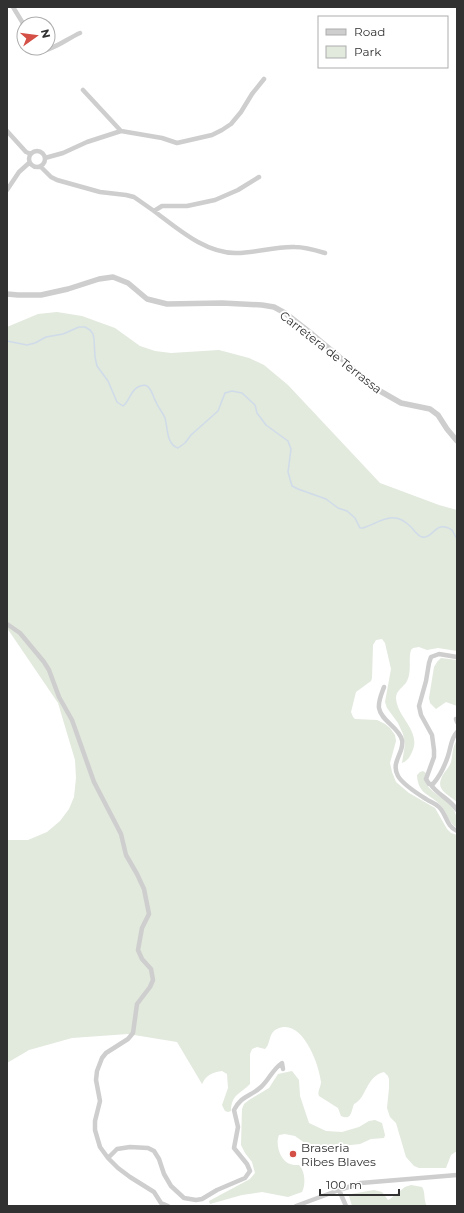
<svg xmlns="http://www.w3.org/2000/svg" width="464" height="1213" font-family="Montserrat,sans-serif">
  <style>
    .green { fill: #e2e9dd }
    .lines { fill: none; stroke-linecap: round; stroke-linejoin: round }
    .stream { stroke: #cfdbe9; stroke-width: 1.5 }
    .minor { stroke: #cecece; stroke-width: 4.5 }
    .tertiary { stroke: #cecece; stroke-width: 5.5 }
    .poi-dot { fill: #d45046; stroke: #fff; stroke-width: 1.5 }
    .labels { text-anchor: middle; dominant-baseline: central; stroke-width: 4; stroke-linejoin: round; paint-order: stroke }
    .street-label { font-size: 12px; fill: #313131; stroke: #fff }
    .poi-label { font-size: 12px; fill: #313131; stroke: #fff; text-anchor: start }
  </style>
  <rect width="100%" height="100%" fill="#fff"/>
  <path class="green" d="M57 312 82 316 115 328 140 346 155 351 171 353 219 350 249 358 264 365 288 385 380 483 439 505 457 510V651L438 648 427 650 419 647 413 648 411 650C408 660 412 671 407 681 404 687 396 690 396 698 397 718 422 731 412 752 410 757 407 761 402 763L405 744 403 734 398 723 387 708 385 702 391 669 385 643 382 639 376 640 373 645 372 678 371 681 356 692 351 712 353 717 355 719 377 720 385 724 390 728 395 735 396 741 390 763 392 772 396 782 409 793 435 808 447 829 451 833 457 835V1151L451 1155 446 1168H419L414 1166 406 1157 396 1123 390 1117 387 1108 389 1088V1079L388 1076 384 1072C365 1077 367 1098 354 1104 351 1111 352 1121 341 1116L338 1108 319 1096C317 1091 321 1087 321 1082 319 1064 302 1017 277 1029 268 1033 271 1044 265 1049L257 1047 252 1049 250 1054V1084C240 1094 231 1095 231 1111L228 1112 225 1111 222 1105 228 1088 227 1074 222 1071C213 1072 206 1075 202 1084L177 1042 128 1034 72 1038 29 1050 7 1063V840H28L47 832 60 821 69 809 74 797 76 778 75 760 58 703 7 628V327L38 314Z
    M441 658 457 660V706L446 702 436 709 430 703 429 698 434 667 437 662Z
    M457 740V802C445 792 434 789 444 773 447 769 450 766 451 762 453 755 452 747 457 740Z
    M423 771 426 773C420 789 443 796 451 806 457 813 457 819 457 828 449 823 447 814 442 807 432 794 418 796 417 775L420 772Z
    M292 1071 299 1080 300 1096 309 1123 326 1131 342 1132 359 1127 369 1121 375 1120 382 1123 385 1135 384 1138 371 1139 360 1144 331 1147 309 1146 295 1136 285 1134 279 1135C275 1144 280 1161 290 1164 292 1165 296 1165 299 1165 305 1171 306 1184 302 1192L288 1197 262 1192 242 1195 210 1204 209 1201 250 1179 255 1173 252 1162 245 1153 241 1145 242 1109 244 1104 249 1100 269 1088 278 1074Z
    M411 1185 422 1187C426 1193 423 1200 427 1206H352L349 1196 351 1194 374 1190 382 1192 388 1200 390 1199 405 1187Z"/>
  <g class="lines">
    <path class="stream" d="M7 341 27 345 35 343 46 337 63 334 79 327H85L90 330 93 334 94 339 95 357 97 366 108 381 117 402 123 406C130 401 130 391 138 387 141 386 144 384 147 386 152 389 153 397 156 402 158 407 163 413 165 418 168 428 166 444 178 448L185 443 191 435 218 411 225 393 232 391 242 393 255 405 257 413 266 425 288 441 291 449 288 472 292 486 298 489 326 499 338 508 347 511 355 518 360 528H363C381 522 393 509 411 527 414 530 418 536 422 537 434 539 435 519 452 530L457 539"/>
    <path class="minor" d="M13 7 24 25
      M37 48 39 51C52 51 68 38 80 33
      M83 90 121 131
      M7 131 26 152 31 154
      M29 159a8 8 0 1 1 16 0a8 8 0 1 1-16 0Z
      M45 158 63 153 87 142 121 131 162 138 177 143 212 135 222 130 231 124 241 112 252 94 264 79
      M41 167 51 177 57 180 100 192 126 195 134 197 154 211 162 206H187L215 200 238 190 259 177
      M7 190 19 172 29 163
      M154 211C178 229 206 254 237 253 256 253 276 246 295 247 305 247 315 250 325 253
      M7 624 20 633 44 662 49 670 59 697 72 720 94 782 121 834 126 855 137 874 144 889 149 914 142 928 138 950 142 959 151 969 153 980 150 987 137 1004 133 1033 128 1039 106 1053 102 1058 97 1071 96 1080 100 1101 95 1121V1130L100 1147 108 1158 118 1168 130 1177 154 1192 161 1203
      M457 657 439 654 431 657 429 663 426 681 419 706 421 715 432 735 434 750V757L426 779 429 784H433C440 776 445 765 448 756 451 747 451 738 457 732
      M384 687C382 693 378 701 379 708 381 721 399 727 402 740 405 752 390 762 398 776 402 783 418 794 426 799 430 802 435 803 439 807 447 815 446 826 457 831
      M456 719 457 722
      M431 785C438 795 450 799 457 810
      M108 1158 117 1149 130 1147 148 1148 154 1151 159 1159 164 1174 171 1186 184 1198 196 1200 202 1199 217 1190 245 1178 250 1171 247 1164 234 1148 238 1127 234 1110C242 1095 250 1097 261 1087 269 1080 272 1070 282 1063L283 1069
      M339 1190 346 1206
      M161 1203 168 1206
      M296 1206 339 1190 361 1183 457 1175"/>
    <path class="tertiary" d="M7 294 18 295H41L68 289 99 279 113 277 128 283 147 299 167 304 222 303 262 305 274 307 285 313 312 334 380 391 401 403 430 409 438 415 447 429 457 441"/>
  </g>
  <circle class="poi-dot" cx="293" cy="1154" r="4"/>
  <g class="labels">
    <g class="street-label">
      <text transform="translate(331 352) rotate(38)">Carretera de Terrassa</text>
    </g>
    <g class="poi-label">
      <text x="301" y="1147">Braseria<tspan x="301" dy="14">Ribes Blaves</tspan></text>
    </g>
  </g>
  <rect width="464" height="1213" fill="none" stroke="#313131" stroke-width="16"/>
  <rect x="318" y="16" width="130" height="52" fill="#ffffff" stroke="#adadad"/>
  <rect x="326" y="29" width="20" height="6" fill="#cecece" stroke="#adadad"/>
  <text x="354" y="36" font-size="12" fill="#313131">Road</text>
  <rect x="326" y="46" width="20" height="12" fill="#e2e9dd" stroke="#adadad"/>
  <text x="354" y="56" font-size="12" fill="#313131">Park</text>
  <g transform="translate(36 36) rotate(76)"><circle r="19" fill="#ffffff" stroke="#adadad"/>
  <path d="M0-3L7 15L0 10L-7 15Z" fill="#d45046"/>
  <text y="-6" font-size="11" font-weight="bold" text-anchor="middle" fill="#313131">N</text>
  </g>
  <path d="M320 1189v6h79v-6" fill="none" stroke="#313131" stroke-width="2"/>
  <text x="326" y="1189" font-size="12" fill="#313131" stroke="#ffffff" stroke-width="3" paint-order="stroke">100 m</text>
</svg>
